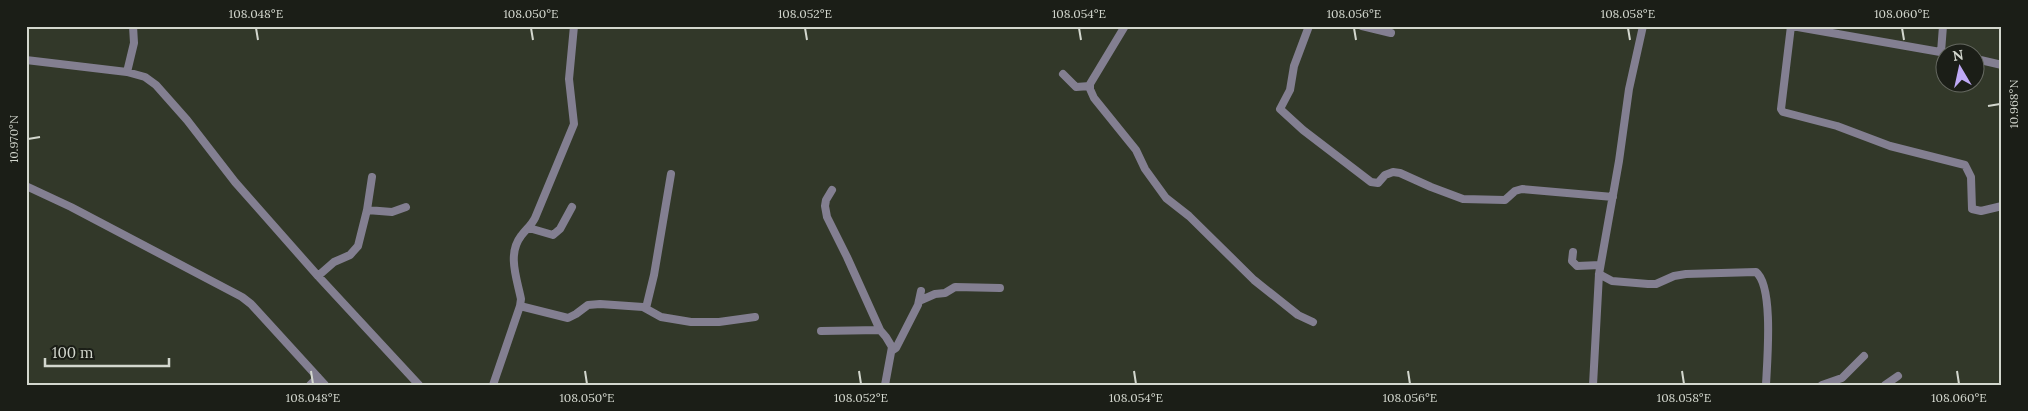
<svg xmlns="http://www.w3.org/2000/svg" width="2028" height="411" font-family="Lora,serif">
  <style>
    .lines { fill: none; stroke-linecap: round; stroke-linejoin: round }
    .street { stroke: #837f91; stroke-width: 8 }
    .ticks { fill: none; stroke: #d3d7ce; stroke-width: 2 }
    .neatline { fill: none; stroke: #d3d7ce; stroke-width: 2 }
    .ticks-label { font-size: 12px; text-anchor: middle; fill: #d3d7ce }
  </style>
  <rect width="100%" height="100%" fill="#323829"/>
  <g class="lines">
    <path class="street" d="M1125 26 1090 84V89L1094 98 1136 150 1145 169 1166 198 1189 216 1254 280 1298 315 1313 322
      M1309 26 1294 66 1290 90 1280 109 1303 130 1371 182 1378 183 1385 175 1393 172 1400 173 1431 187 1463 199 1505 200 1515 191 1522 189 1613 197
      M1362 26 1391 33
      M1791 26 1781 109 1783 112 1837 126 1890 146 1965 165 1971 177 1972 209 1981 211 2002 206
      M1792 26 1946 53
      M1941 52 1943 26
      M1976 59 2002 65
      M26 60 127 72 145 77 156 85 187 120 235 182 318 276 419 385
      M127 72 134 43 133 26
      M1063 74 1076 87 1090 86
      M26 186 71 207 242 297 251 304 325 385
      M832 190 826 200 825 206 827 217 847 257 880 330 886 337 892 347 885 385
      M367 210 392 212 406 207
      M529 228 553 235 560 229 572 207
      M1573 252 1572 261 1577 266 1600 265
      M1599 274 1612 281 1648 284H1656L1674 276 1686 274 1756 272C1774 286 1767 362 1766 385
      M318 276 334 262 350 255 358 246 367 210 372 177
      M919 301 935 294 945 293 955 287 1000 288
      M520 306 568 318 576 314 588 305 600 304 643 307 661 317 691 322H719L755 317
      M646 308 654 275 671 174
      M821 331 880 330
      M893 350 896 348 918 305 921 291
      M310 385 318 377
      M493 385 520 306 521 299C517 279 507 254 521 236 526 229 531 226 535 218L574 124 569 79 574 26
      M1593 385 1599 274 1619 161 1629 89 1643 26
      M1822 385 1842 378 1864 356
      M1885 385 1898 376"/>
  </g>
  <path class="ticks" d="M256 28 258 40M531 28 533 40M805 28 807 40M1079 28 1081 40M1354 28 1356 40M1628 28 1630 40M1902 28 1904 40M1988 106 2000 104M28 139 40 137M311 371 313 384M585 371 587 384M859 371 861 384M1134 371 1136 384M1408 371 1410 384M1682 371 1684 384M1957 371 1959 384"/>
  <rect width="2028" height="411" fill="none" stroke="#1b1e17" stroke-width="55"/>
  <g transform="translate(1960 68) rotate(351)"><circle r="24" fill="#1b1e17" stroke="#656860"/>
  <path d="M0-4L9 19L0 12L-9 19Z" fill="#bea9f5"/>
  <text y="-8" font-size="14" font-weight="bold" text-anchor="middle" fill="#d3d7ce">N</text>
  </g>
  <path d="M45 358v8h124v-8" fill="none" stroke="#d3d7ce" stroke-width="2.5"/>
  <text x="52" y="358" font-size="15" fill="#d3d7ce" stroke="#1b1e17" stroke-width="4" paint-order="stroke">100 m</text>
  <rect x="28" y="28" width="1972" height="356" class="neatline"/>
  <g class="ticks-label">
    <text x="256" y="18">108.048°E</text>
    <text x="531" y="18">108.050°E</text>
    <text x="805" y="18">108.052°E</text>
    <text x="1079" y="18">108.054°E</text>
    <text x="1354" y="18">108.056°E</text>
    <text x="1628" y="18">108.058°E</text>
    <text x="1902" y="18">108.060°E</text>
    <text transform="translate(2014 104) rotate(-90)" y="4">10.968°N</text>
    <text transform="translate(14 139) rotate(-90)" y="4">10.970°N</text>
    <text x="313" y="402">108.048°E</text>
    <text x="587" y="402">108.050°E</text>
    <text x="861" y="402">108.052°E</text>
    <text x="1136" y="402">108.054°E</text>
    <text x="1410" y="402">108.056°E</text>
    <text x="1684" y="402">108.058°E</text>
    <text x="1959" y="402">108.060°E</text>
  </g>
</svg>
